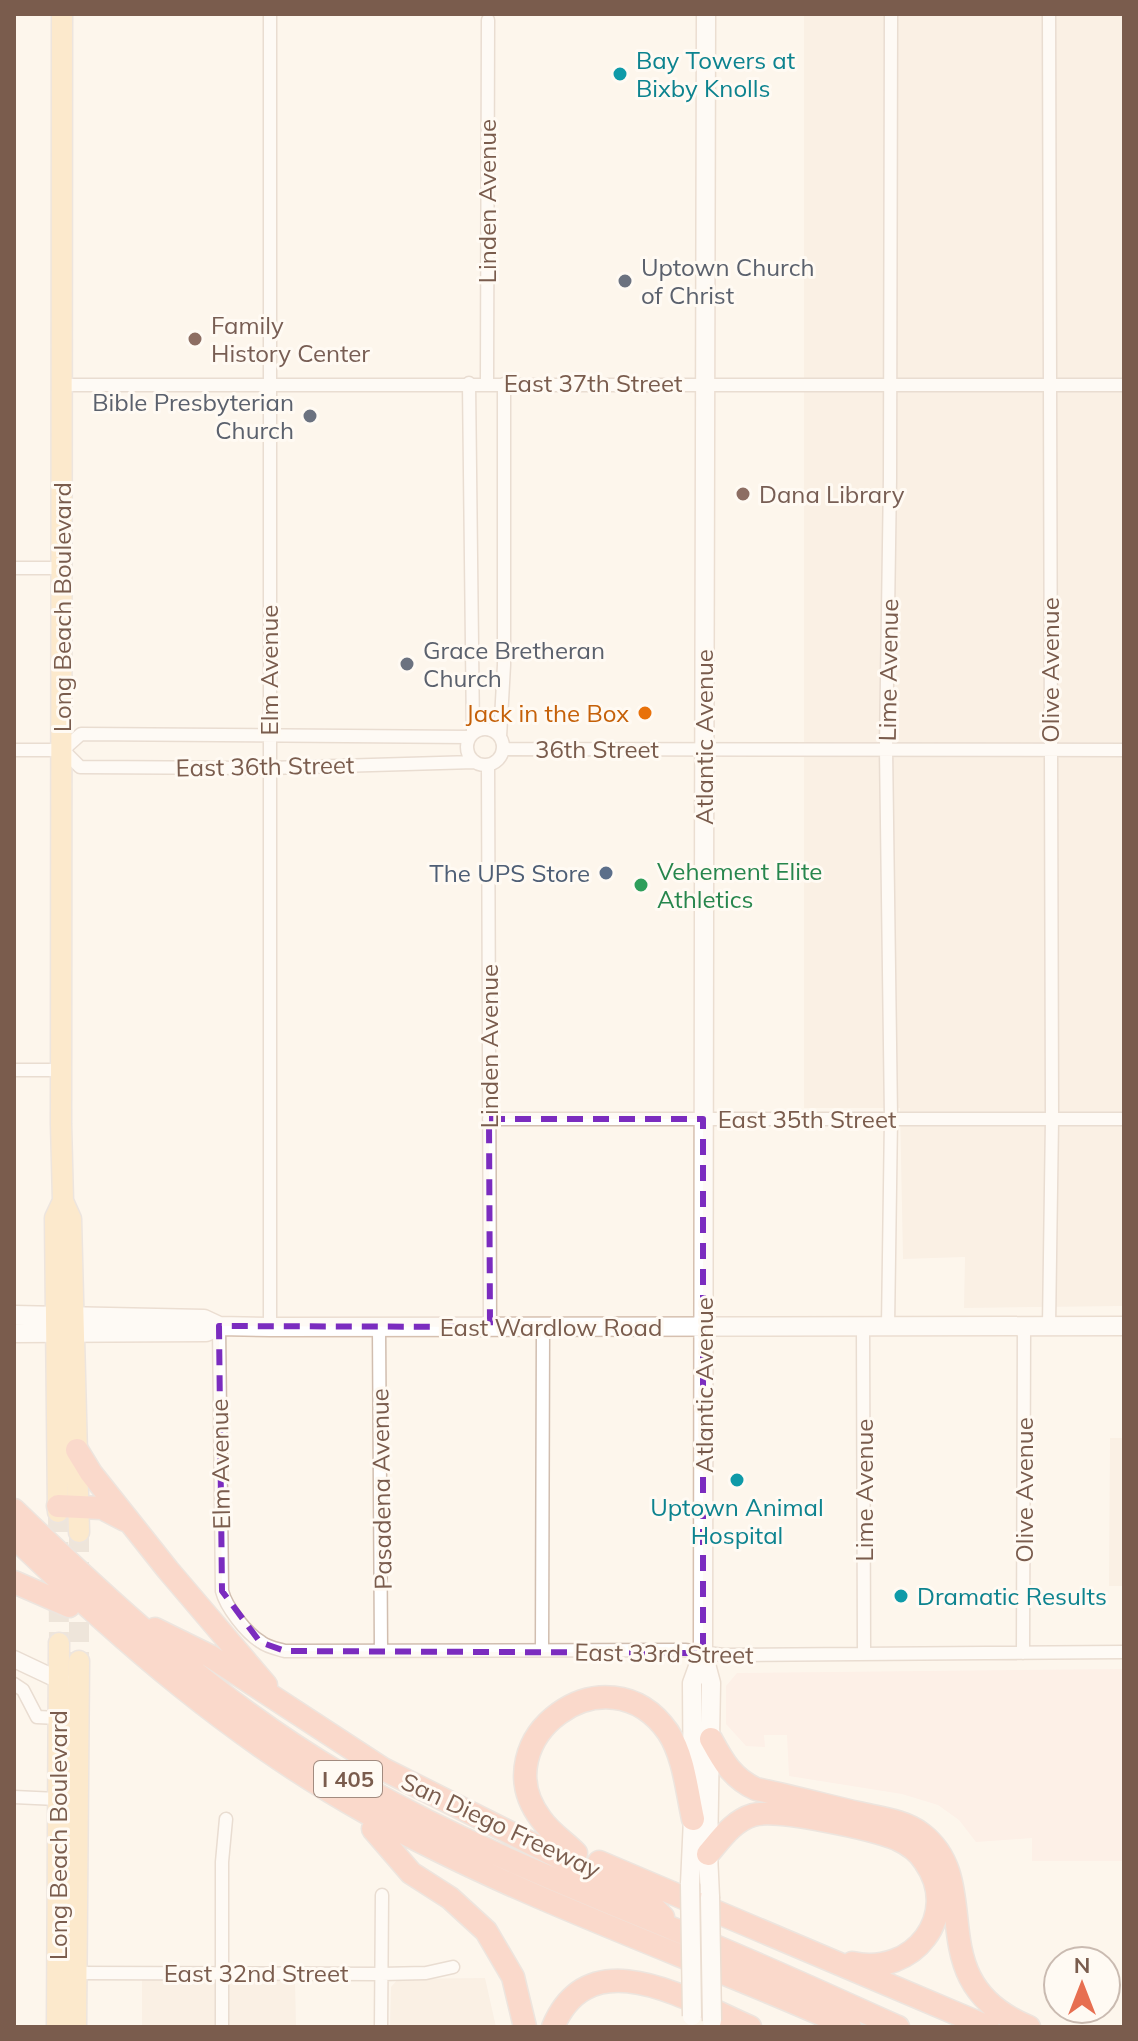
<svg xmlns="http://www.w3.org/2000/svg" width="1138" height="2041" font-family="Mulish,sans-serif">
  <style>
    .residential { fill: #f5e8da }
    .commercial { fill: #fde8e0 }
    .lines { fill: none; stroke-linecap: round; stroke-linejoin: round }
    .primary-tunnel { stroke: #dcd0c4; stroke-width: 20; stroke-dasharray: 20 10; stroke-linecap: butt }
    .minor-casing { stroke: #d1beb0; stroke-width: 15 }
    .tertiary-casing { stroke: #d1beb0; stroke-width: 19 }
    .secondary-casing { stroke: #d6c0b0; stroke-width: 21 }
    .primary-casing { stroke: #dad1cd; stroke-width: 23 }
    .motorway-casing { stroke: #dad1cd; stroke-width: 25 }
    .minor { stroke: #fff; stroke-width: 12 }
    .tertiary { stroke: #fff; stroke-width: 16 }
    .secondary { stroke: #fff; stroke-width: 18 }
    .primary { stroke: #fbd9a5; stroke-width: 20 }
    .motorway { stroke: #f7b7a3; stroke-width: 22 }
    .secondary-bridge-casing { stroke: #d6c0b0; stroke-width: 21; stroke-linecap: butt }
    .secondary-bridge { stroke: #fff; stroke-width: 18 }
    .marked { fill: none; stroke: #7b2cbf; stroke-width: 6; stroke-dasharray: 16 10; stroke-linejoin: round }
    .culture-dot { fill: #0f9aa8; stroke: #fffaf3; stroke-width: 3 }
    .worship-dot { fill: #6b7280; stroke: #fffaf3; stroke-width: 3 }
    .education-dot { fill: #8d6e63; stroke: #fffaf3; stroke-width: 3 }
    .food-dot { fill: #e8710a; stroke: #fffaf3; stroke-width: 3 }
    .service-dot { fill: #5c6f8a; stroke: #fffaf3; stroke-width: 3 }
    .leisure-dot { fill: #2e9e5b; stroke: #fffaf3; stroke-width: 3 }
    .labels { text-anchor: middle; dominant-baseline: central; stroke-width: 6; stroke-linejoin: round; paint-order: stroke }
    .shield { fill: #fffaf3; stroke: #a28b7f; stroke-width: 2 }
    .shield-label { font-size: 22px; font-weight: bold; fill: #7a5c4d }
    .culture-label { font-size: 24px; fill: #0d838f; stroke: #fffaf3; text-anchor: start }
    .street-label { font-size: 24px; fill: #7a5c4d; stroke: #fffaf3 }
    .worship-label { font-size: 24px; fill: #5b616d; stroke: #fffaf3; text-anchor: start }
    .education-label { font-size: 24px; fill: #785e54; stroke: #fffaf3; text-anchor: start }
    .food-label { font-size: 24px; fill: #c56008; stroke: #fffaf3; text-anchor: end }
    .leisure-label { font-size: 24px; fill: #27864d; stroke: #fffaf3; text-anchor: start }
    .service-label { font-size: 24px; fill: #4e5e75; stroke: #fffaf3; text-anchor: end }
  </style>
  <rect width="100%" height="100%" fill="#fdf6ec"/>
  <path class="residential" d="M804 14H1124V1306L964 1308 965 1257 903 1259 900 1108H804Z
    M1110 1438H1124V1586H1109Z
    M485 1978 496 2027H390L391 1987 398 1979Z
    M142 1980H295L296 2027H142Z"/>
  <path class="commercial" d="M1124 1669V1861H1032V1838L976 1842 959 1820 938 1805 902 1794 789 1776 787 1735H764L765 1747 746 1746 726 1724V1686L737 1673Z"/>
  <g class="lines">
    <path class="primary-tunnel" d="M58 1512 59 1643
      M79 1532V1661"/>
    <defs>
      <path id="minor" d="M270 14V1327
        M469 383 473 733
        M487 383 488 20
        M62 385H1124
        M14 568H62
        M467 747a18 18 0 1 1 36 0a18 18 0 1 1-36 0Z
        M500 737 504 665V384
        M503 749 1124 750
        M14 750H63L81 734 469 737
        M63 750 80 767 269 768 474 762
        M488 765 490 1327
        M14 1070H61
        M489 1119H1124
        M219 1326 222 1591C226 1607 246 1633 261 1642 267 1647 278 1649 285 1651L685 1650 723 1655 1124 1652
        M1049 1326 1052 1119 1049 14
        M379 1327 381 1651
        M863 1327 864 1653
        M888 1327 891 1118 886 748 890 478 891 14
        M542 1650 543 1327
        M1023 1653 1024 1326
        M14 1684 23 1690 37 1717 58 1718
        M14 1797 57 1799
        M72 1973 381 1974 426 1973 453 1967
        M222 2027V1862L226 1819
        M381 2027 382 1895"/>
      <path id="tertiary" d="M14 1659 67 1684"/>
      <path id="secondary" d="M706 14C703 560 705 1107 703 1653L711 1683 708 1854 710 1897
        M14 1315 204 1319 219 1326 270 1327 1124 1326
        M14 1333 206 1332 219 1326
        M690 1884 693 1819 692 1683 703 1653"/>
      <path id="primary" d="M62 14 61 1124 63 1201 71 1219 79 1532
        M58 1512 55 1218 63 1201
        M57 2027 59 1643
        M76 2027 79 1661"/>
      <path id="motorway" d="M77 1450 91 1473 168 1570 266 1685
        M58 1506 102 1508 125 1520
        M14 1510C116 1608 219 1703 342 1775 449 1838 562 1883 676 1930 751 1960 824 1994 898 2027
        M14 1537C123 1642 234 1739 367 1813 520 1899 690 1955 850 2027
        M14 1582 69 1606
        M155 1629 210 1656 383 1769 648 1902 663 1917
        M711 1739C723 1761 732 1778 756 1789 790 1796 824 1805 858 1813 879 1818 904 1820 922 1834 987 1885 917 1981 1029 2027
        M373 1829 411 1873 450 1898 486 1931 513 1977 525 2027
        M576 1853C565 1842 550 1832 541 1819 481 1740 607 1645 668 1732 684 1756 687 1792 693 1819
        M708 1854C721 1839 733 1821 753 1815 777 1808 873 1829 897 1839 908 1844 919 1852 925 1862 962 1915 913 1977 852 1963
        M599 1862 988 2027
        M553 2027C591 1937 691 2002 750 2027"/>
    </defs>
    <use href="#minor" class="minor-casing"/>
    <use href="#tertiary" class="tertiary-casing"/>
    <use href="#secondary" class="secondary-casing"/>
    <use href="#primary" class="primary-casing"/>
    <use href="#motorway" class="motorway-casing"/>
    <use href="#minor" class="minor"/>
    <use href="#tertiary" class="tertiary"/>
    <use href="#secondary" class="secondary"/>
    <use href="#primary" class="primary"/>
    <use href="#motorway" class="motorway"/>
    <defs>
      <path id="secondary-bridge" d="M690 1884 692 2016
        M710 1897 712 2021"/>
    </defs>
    <use href="#secondary-bridge" class="secondary-bridge-casing"/>
    <use href="#secondary-bridge" class="secondary-bridge"/>
  </g>
  <path d="M0 0H1138V2041H0ZM489 1119H703V1653L285 1651 260 1642 222 1591 219 1326 490 1327Z" fill="#fdf6ec" fill-opacity=".55" fill-rule="evenodd"/>
  <path class="marked" d="M489 1119H703V1653L285 1651 260 1642 222 1591 219 1326 490 1327Z"/>
  <g class="culture-dot">
    <circle cx="620" cy="74" r="8"/>
    <circle cx="737" cy="1480" r="8"/>
    <circle cx="901" cy="1596" r="8"/>
  </g>
  <g class="worship-dot">
    <circle cx="625" cy="281" r="8"/>
    <circle cx="310" cy="416" r="8"/>
    <circle cx="407" cy="664" r="8"/>
  </g>
  <g class="education-dot">
    <circle cx="195" cy="339" r="8"/>
    <circle cx="743" cy="494" r="8"/>
  </g>
  <circle class="food-dot" cx="645" cy="713" r="8"/>
  <circle class="service-dot" cx="606" cy="873" r="8"/>
  <circle class="leisure-dot" cx="641" cy="885" r="8"/>
  <g class="labels">
    <rect class="shield" x="314" y="1761" width="68" height="36" rx="6"/>
    <g class="shield-label">
      <text x="348" y="1779">I 405</text>
    </g>
    <g class="culture-label">
      <text x="636" y="60">Bay Towers at<tspan x="636" dy="28">Bixby Knolls</tspan></text>
      <text x="737" y="1507" text-anchor="middle">Uptown Animal<tspan x="737" dy="28">Hospital</tspan></text>
      <text x="917" y="1596">Dramatic Results</text>
    </g>
    <g class="street-label">
      <text transform="translate(487 201) rotate(-90)">Linden Avenue</text>
      <text x="593" y="383">East 37th Street</text>
      <text transform="translate(62 607) rotate(-90)">Long Beach Boulevard</text>
      <text transform="translate(269 670) rotate(-90)">Elm Avenue</text>
      <text transform="translate(888 670) rotate(-89)">Lime Avenue</text>
      <text transform="translate(1050 670) rotate(-90)">Olive Avenue</text>
      <text transform="translate(704 737) rotate(-90)">Atlantic Avenue</text>
      <text x="597" y="749">36th Street</text>
      <text transform="translate(265 766) rotate(-1)">East 36th Street</text>
      <text transform="translate(489 1046) rotate(-90)">Linden Avenue</text>
      <text x="807" y="1119">East 35th Street</text>
      <text x="551" y="1327">East Wardlow Road</text>
      <text transform="translate(704 1385) rotate(-90)">Atlantic Avenue</text>
      <text transform="translate(220 1464) rotate(-91)">Elm Avenue</text>
      <text transform="translate(381 1489) rotate(-91)">Pasadena Avenue</text>
      <text transform="translate(864 1490) rotate(-90)">Lime Avenue</text>
      <text transform="translate(1024 1490) rotate(-90)">Olive Avenue</text>
      <text transform="translate(664 1653) rotate(1)">East 33rd Street</text>
      <text transform="translate(501 1825) rotate(25)">San Diego Freeway</text>
      <text transform="translate(58 1835) rotate(-90)">Long Beach Boulevard</text>
      <text x="256" y="1973">East 32nd Street</text>
    </g>
    <g class="worship-label">
      <text x="641" y="267">Uptown Church<tspan x="641" dy="28">of Christ</tspan></text>
      <text x="294" y="402" text-anchor="end">Bible Presbyterian<tspan x="294" dy="28">Church</tspan></text>
      <text x="423" y="650">Grace Bretheran<tspan x="423" dy="28">Church</tspan></text>
    </g>
    <g class="education-label">
      <text x="211" y="325">Family<tspan x="211" dy="28">History Center</tspan></text>
      <text x="759" y="494">Dana Library</text>
    </g>
    <g class="food-label">
      <text x="629" y="713">Jack in the Box</text>
    </g>
    <g class="leisure-label">
      <text x="657" y="871">Vehement Elite<tspan x="657" dy="28">Athletics</tspan></text>
    </g>
    <g class="service-label">
      <text x="590" y="873">The UPS Store</text>
    </g>
  </g>
  <rect width="1138" height="2041" fill="none" stroke="#7a5c4d" stroke-width="32"/>
  <g transform="translate(1082 1985)"><circle r="38" fill="#fffaf3" stroke="#cabbb1" stroke-width="2"/>
  <path d="M0-6L14 30L0 20L-14 30Z" fill="#e76f51"/>
  <text y="-12" font-size="22" font-weight="bold" text-anchor="middle" fill="#7a5c4d">N</text>
  </g>
</svg>
